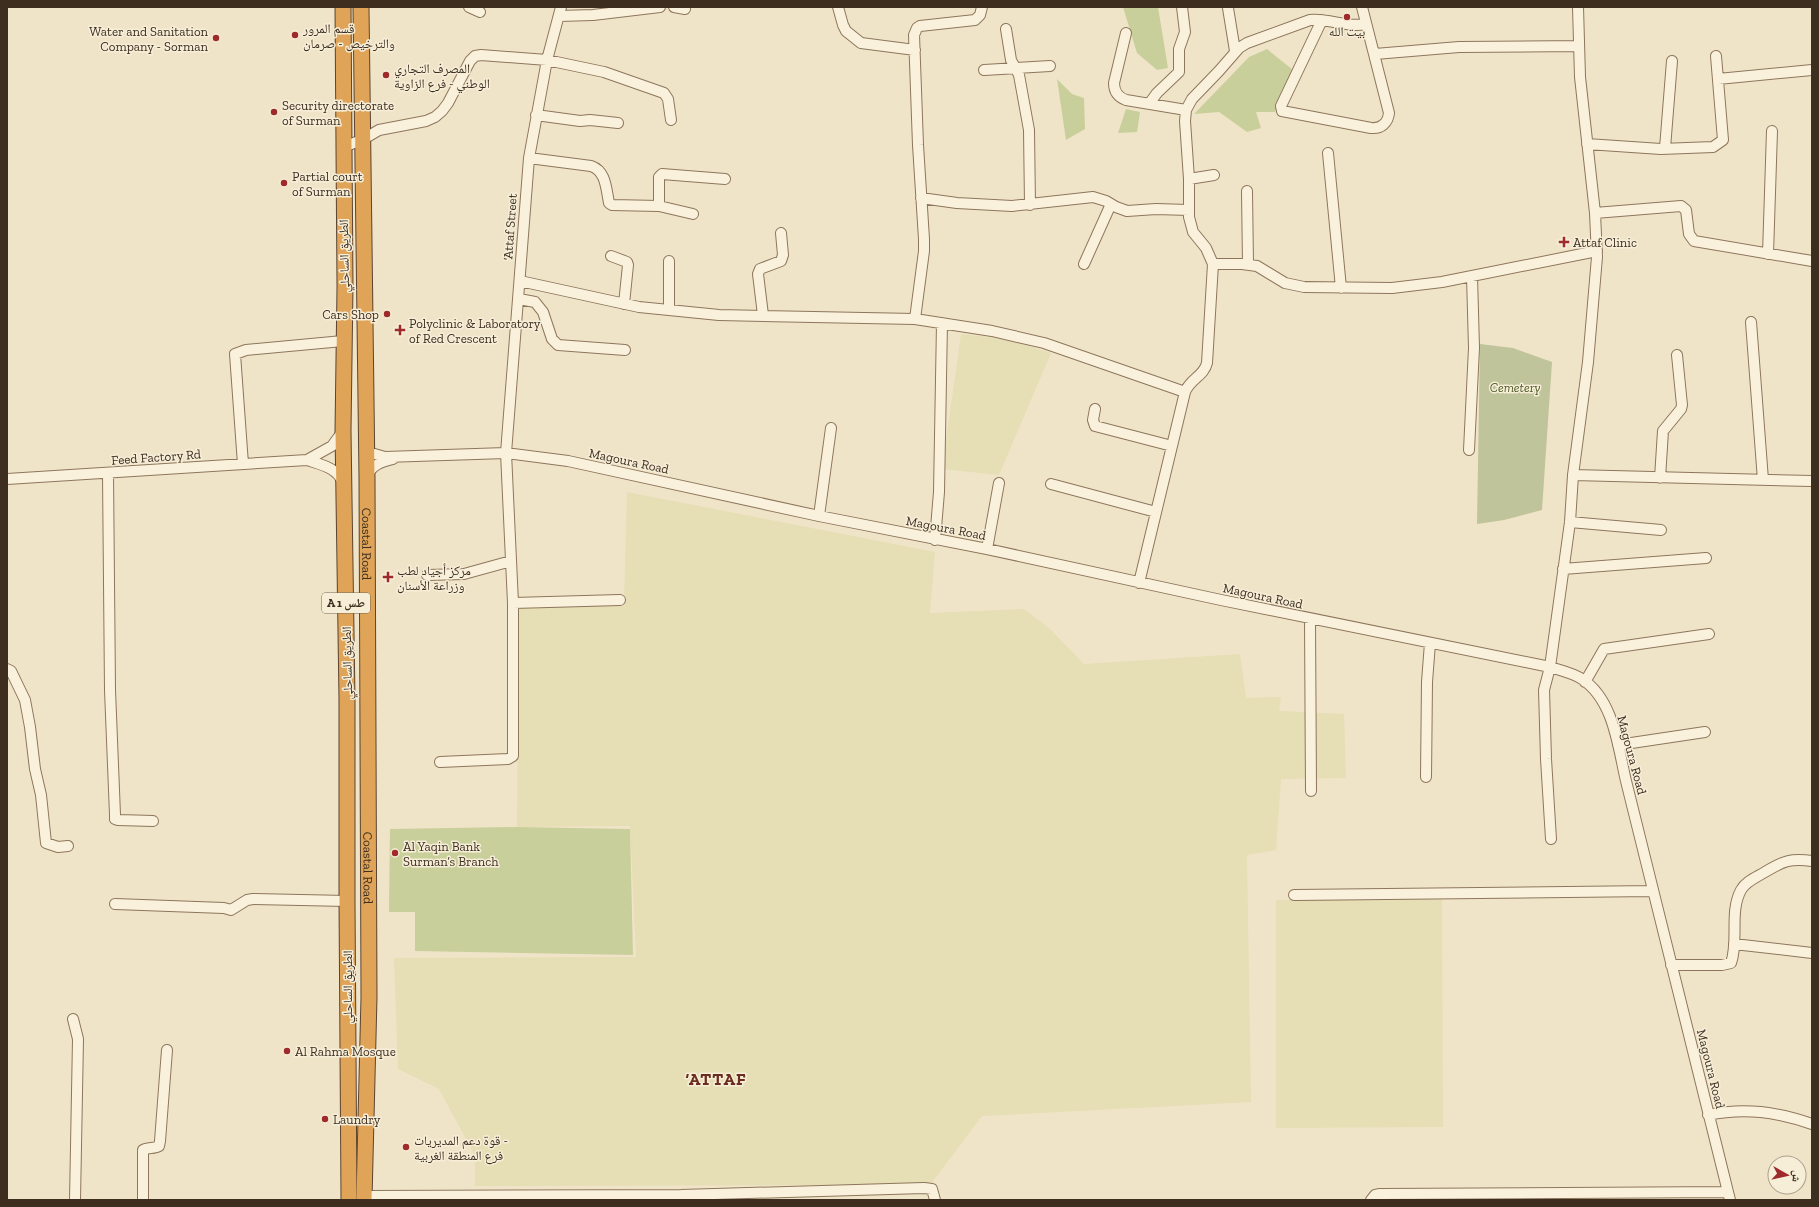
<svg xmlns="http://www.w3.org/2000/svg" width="1819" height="1207" font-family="'Zilla Slab','Noto Naskh Arabic',serif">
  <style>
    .farmland { fill: #e6deb5 }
    .green { fill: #c9cf9b }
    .cemetery { fill: #bfc49a }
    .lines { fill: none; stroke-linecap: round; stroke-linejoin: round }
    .minor-casing { stroke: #8d765c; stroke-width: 12 }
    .highway-casing { stroke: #5b4430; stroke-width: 17 }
    .minor { stroke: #faf1dc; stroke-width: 10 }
    .highway { stroke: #e0a458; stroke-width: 15 }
    .poi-dot { fill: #9e2a2b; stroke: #f7eed8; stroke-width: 1.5 }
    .labels { text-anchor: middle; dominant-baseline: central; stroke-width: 3; stroke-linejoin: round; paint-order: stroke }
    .shield { fill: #f7eed8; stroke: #756857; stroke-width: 1 }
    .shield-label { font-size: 12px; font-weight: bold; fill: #3d2e20 }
    .poi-label { font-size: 13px; fill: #3d2e20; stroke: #f7eed8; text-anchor: start }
    .street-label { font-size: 13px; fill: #3d2e20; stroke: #f7eed8 }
    .park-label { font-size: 13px; font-style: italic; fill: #4d5a26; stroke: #f7eed8 }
    .district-label { font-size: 17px; font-weight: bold; letter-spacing: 1px; fill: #6b2e1e; stroke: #f7eed8 }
  </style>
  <rect width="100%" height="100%" fill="#f0e4c8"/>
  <path class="farmland" d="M961 334 1006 339 1051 353 999 475 942 469Z
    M627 492 935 552 930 613 1024 609 1049 628 1084 664 1240 654 1246 698 1281 697 1279 711 1344 714 1346 778 1281 779 1276 850 1247 855 1251 1102 982 1116 930 1185 475 1186V1156L439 1089 398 1069 394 958 636 957 630 826 517 827 519 607 624 602Z
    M1442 899 1443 1127 1276 1128V900Z"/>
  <path class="green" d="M1123 7H1158L1168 68 1157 70 1137 53Z
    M1267 49 1293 70 1275 112H1256L1261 128 1247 132 1219 112 1194 114 1249 57Z
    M1057 79 1072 94 1084 98 1085 129 1066 140Z
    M1126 109 1140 112 1137 132 1118 133Z
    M517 827 630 829 633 955 415 951V912H389L390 829Z"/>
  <path class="cemetery" d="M1480 344 1513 348 1552 362 1542 510 1504 520 1477 524Z"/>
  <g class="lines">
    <defs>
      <path id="minor" d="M469 7 480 12
        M674 7 685 9
        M838 7 843 25 846 31 861 43 915 50
        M1228 8 1235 51
        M559 16 593 15 660 7
        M1322 20 1281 106 1282 111 1371 128C1381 129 1388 123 1389 113L1362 7
        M1006 29 1011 60 1019 75 1029 130 1030 205
        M1126 33 1114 83C1114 92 1118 97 1126 100L1186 110
        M1375 54 1459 47 1579 46
        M984 70 1050 66
        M1718 79 1812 70
        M1149 104 1157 93 1179 72V49L1185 32 1182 7
        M536 115 580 121 590 120 618 123
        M1587 144 1661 149 1713 147 1723 140 1716 56
        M343 147 362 140 379 130 426 121 435 117 442 111 448 103 470 61 475 56 481 55 547 60 580 67 604 72 664 93 668 99 671 120
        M1665 148 1672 61
        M1328 153 1341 288
        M529 158 591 166C606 171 606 188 609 203L612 205 659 206 693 214
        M1189 179 1214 175
        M1247 191 1248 264
        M921 198 957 203 1012 206 1093 197 1106 201 1116 207 1127 211 1156 209 1189 210
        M659 206V177L662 174 725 179
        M1595 213 1681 206 1686 210 1689 234 1694 241 1812 261
        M1768 254 1772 131
        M611 256 627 262 628 265 624 304
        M669 261V310
        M1084 264 1111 204
        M1213 264H1242L1257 266 1285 283 1304 287 1392 288 1442 282 1597 251
        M520 281 639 307 719 315 915 319 992 331 1044 343 1185 392
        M519 299 535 302 543 312 552 339 558 345 625 350
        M763 315 758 274 760 269 781 261 783 255 781 233
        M915 319 924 251V239L918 145 914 35 917 28 920 26 975 20 980 15 982 7
        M1751 322 1763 480
        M1095 409 1093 420 1095 426 1172 446
        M366 448 371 453 385 457 506 453 568 461 819 516 987 549 1221 600 1550 667C1559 670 1573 673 1582 679 1614 700 1618 747 1626 781L1730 1200
        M1469 450 1474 348 1472 276
        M307 460 332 446 343 431
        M243 464 235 354 246 350 343 341
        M108 473 110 690 115 815V819L118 820 153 821
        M1573 475 1812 481
        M367 477C371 465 381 462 393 459
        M1660 478 1663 431 1681 409 1682 405 1677 355
        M7 479 307 460C322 465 338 468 343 483
        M1051 484 1156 512
        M819 516 831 428
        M1570 522 1661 530
        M935 540 939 492 942 323
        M987 549 999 483
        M1563 569 1706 558
        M427 575 464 574 511 561
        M1139 583 1185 392C1190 379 1204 376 1207 363L1213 264 1206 248 1193 232 1189 217V179L1185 121 1186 110 1192 99 1219 71 1239 48 1247 43 1310 20C1329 18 1347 28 1366 24
        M513 603 620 600
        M1310 619 1311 791
        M7 669 11 671 25 700 30 727 35 769 41 795 46 843 58 847 68 846
        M1585 682 1604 649 1709 634
        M1618 745 1705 732
        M440 762 508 759 513 756V603L506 453 529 158 547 60 561 7
        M1426 777 1427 682 1430 643
        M1551 839 1546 759 1544 690 1550 667 1570 522 1573 475 1588 362 1597 257 1595 213 1580 77 1578 7
        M1294 895 1653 891
        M115 904 224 908 231 910 247 900 253 899 347 901
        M1734 944 1812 953
        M1671 965H1722L1731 963C1739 941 1729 912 1741 890 1746 881 1757 877 1765 872 1783 861 1791 858 1812 861
        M73 1019 78 1039 75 1200
        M1708 1115C1745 1107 1777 1112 1812 1124
        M364 1196 681 1195 924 1188 932 1189 935 1200
        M143 1200V1150C148 1147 154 1149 159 1146L160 1141 167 1050
        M1371 1200 1375 1195 1380 1194 1728 1192"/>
      <g id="highway">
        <path d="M343 7 345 287 343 431 347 699V901L349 1200"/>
        <path id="s1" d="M361 7 367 478 369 997 364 1200"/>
      </g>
    </defs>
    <use href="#minor" class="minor-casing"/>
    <use href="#highway" class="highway-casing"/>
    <use href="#minor" class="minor"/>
    <use href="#highway" class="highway"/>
  </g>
  <g class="poi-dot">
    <circle cx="1347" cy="17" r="4"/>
    <circle cx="295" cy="35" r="4"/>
    <circle cx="216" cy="38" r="4"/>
    <circle cx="386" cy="75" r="4"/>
    <circle cx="274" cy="112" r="4"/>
    <circle cx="284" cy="183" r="4"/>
    <path d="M1562 236h4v4h4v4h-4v4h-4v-4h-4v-4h4z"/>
    <circle cx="387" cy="314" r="4"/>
    <path d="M398 324h4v4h4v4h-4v4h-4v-4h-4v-4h4z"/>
    <path d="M386 571h4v4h4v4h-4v4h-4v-4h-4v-4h4z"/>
    <circle cx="395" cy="853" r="4"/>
    <circle cx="287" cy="1051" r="4"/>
    <circle cx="325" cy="1119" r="4"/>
    <circle cx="406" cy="1147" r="4"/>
  </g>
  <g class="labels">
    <rect class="shield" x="322" y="593" width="48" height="20" rx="3"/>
    <g class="shield-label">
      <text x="346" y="603">A 1 طس</text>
    </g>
    <g class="poi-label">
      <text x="303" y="28">قسم المرور<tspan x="303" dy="15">والترخيص - صرمان</tspan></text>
      <text x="208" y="31" text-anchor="end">Water and Sanitation<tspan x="208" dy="15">Company - Sorman</tspan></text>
      <text x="1347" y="31" text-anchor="middle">بيت الله</text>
      <text x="394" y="68">المصرف التجاري<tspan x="394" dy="15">الوطني - فرع الزاوية</tspan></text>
      <text x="282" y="105">Security directorate<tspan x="282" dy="15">of Surman</tspan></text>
      <text x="292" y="176">Partial court<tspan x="292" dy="15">of Surman</tspan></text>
      <text x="1573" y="242">Attaf Clinic</text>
      <text x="379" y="314" text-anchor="end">Cars Shop</text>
      <text x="409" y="323">Polyclinic &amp; Laboratory<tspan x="409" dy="15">of Red Crescent</tspan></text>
      <text x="397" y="570">مركز أجياد لطب<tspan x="397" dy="15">وزراعة الأسنان</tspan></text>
      <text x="403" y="846">Al Yaqin Bank<tspan x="403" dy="15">Surman’s Branch</tspan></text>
      <text x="295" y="1051">Al Rahma Mosque</text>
      <text x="333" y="1119">Laundry</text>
      <text x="414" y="1140">قوة دعم المديريات -<tspan x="414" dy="15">فرع المنطقة الغربية</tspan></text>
    </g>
    <g class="street-label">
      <text transform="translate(510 227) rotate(-86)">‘Attaf Street</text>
      <text transform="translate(344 256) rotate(-91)">الطريق الساحلي</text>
      <text transform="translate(156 457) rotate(-4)">Feed Factory Rd</text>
      <text transform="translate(629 461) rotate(12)">Magoura Road</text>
      <text transform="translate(946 528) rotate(11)">Magoura Road</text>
      <text stroke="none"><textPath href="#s1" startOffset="537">Coastal Road</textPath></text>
      <text transform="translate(1263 596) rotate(12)">Magoura Road</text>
      <text transform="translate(347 663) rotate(-91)">الطريق الساحلي</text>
      <text transform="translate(1632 755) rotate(75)">Magoura Road</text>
      <text stroke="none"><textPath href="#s1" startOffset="861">Coastal Road</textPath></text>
      <text transform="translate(347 987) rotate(-90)">الطريق الساحلي</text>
      <text transform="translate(1711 1069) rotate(76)">Magoura Road</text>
    </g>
    <g class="park-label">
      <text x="1515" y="387">Cemetery</text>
    </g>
    <g class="district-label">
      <text x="716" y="1079">‘ATTAF</text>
    </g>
  </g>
  <rect width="1819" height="1207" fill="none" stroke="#3d2e20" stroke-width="16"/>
  <g transform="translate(1787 1175) rotate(98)"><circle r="19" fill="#f7eed8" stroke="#ada18e"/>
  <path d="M0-3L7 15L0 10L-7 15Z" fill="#9e2a2b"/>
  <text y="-6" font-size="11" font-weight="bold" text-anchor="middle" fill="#3d2e20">ش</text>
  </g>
</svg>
